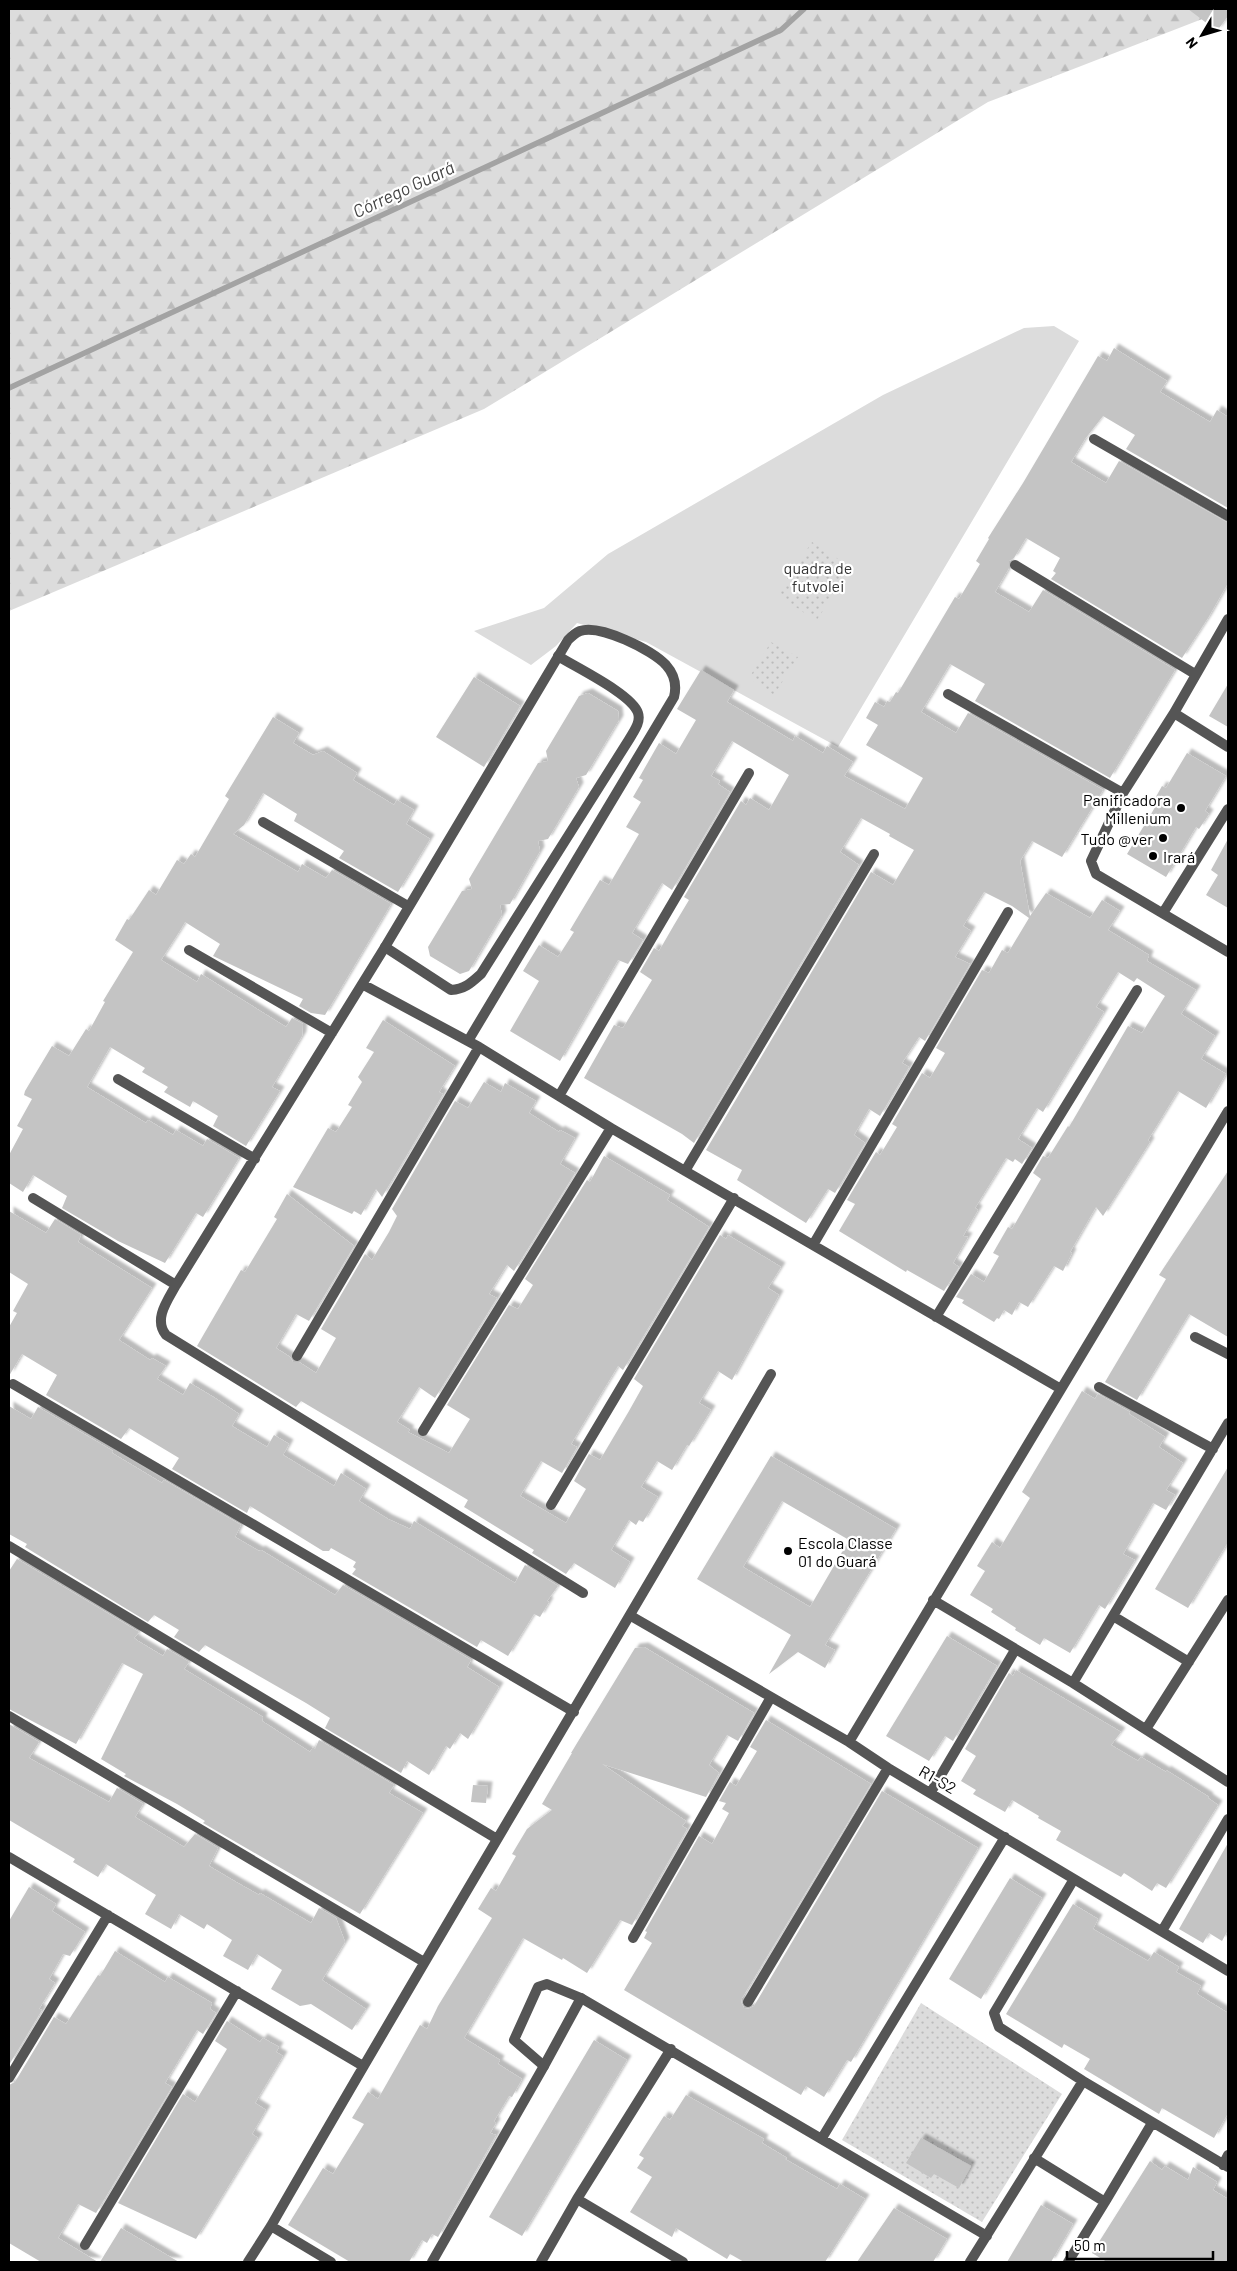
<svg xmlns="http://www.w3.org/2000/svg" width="1237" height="2271" font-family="Barlow,sans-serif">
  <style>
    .grass { fill: #dcdcdc }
    .forest { fill: url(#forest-firs) }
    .park { fill: url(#park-dots) }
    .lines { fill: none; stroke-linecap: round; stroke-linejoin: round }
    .stream { stroke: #a3a3a3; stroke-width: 5.5 }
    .building { fill: #c4c4c4; fill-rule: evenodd; filter: url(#shadow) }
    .lane { stroke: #555; stroke-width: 10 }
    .street { stroke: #555; stroke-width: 10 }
    .poi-dot { fill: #000; stroke: #fff; stroke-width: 2 }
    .labels { text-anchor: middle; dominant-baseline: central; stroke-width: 4.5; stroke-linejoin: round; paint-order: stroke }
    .park-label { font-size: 16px; fill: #333; stroke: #fff }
    .poi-label { font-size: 16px; fill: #000; stroke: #fff; text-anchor: end }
    .street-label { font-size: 16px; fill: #000; stroke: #fff }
    .water-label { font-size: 18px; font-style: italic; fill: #444; stroke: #fff }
  </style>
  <defs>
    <pattern id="forest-firs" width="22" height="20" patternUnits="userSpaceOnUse" patternTransform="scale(1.25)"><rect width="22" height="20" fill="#dcdcdc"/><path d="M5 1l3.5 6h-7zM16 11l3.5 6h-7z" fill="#bbb"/></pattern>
    <pattern id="park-dots" width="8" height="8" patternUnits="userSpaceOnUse" patternTransform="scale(1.25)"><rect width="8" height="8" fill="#dcdcdc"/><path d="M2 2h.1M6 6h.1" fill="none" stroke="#bbb" stroke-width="1.8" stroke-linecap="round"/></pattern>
    <filter id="shadow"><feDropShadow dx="4.5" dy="-4.5" stdDeviation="1" flood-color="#0004"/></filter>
  </defs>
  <rect width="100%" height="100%" fill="#fff"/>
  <path class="grass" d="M1054 326 1079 341 838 747 646 642 577 623 556 646 531 665 474 631 544 608 608 554 883 395 1024 328Z"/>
  <path class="forest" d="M9 9H1228L988 102 484 409 9 611Z"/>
  <path class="park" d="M812 542 852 568 816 621 777 594Z
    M771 642 798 657 774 695 749 678Z
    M921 2003 1062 2094 982 2222 842 2140Z"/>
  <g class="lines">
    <path class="stream" d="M9 388 781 30 804 9"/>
  </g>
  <path class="building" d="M1188 9H1228V16L1217 31Z
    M1114 348 1167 381 1160 392 1210 422 1217 410 1228 417V508L1126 449 1135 435 1103 416 1085 439 1071 462 1106 483 1119 461 1228 523V583L1208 618 1182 658 1051 579 1056 573 1053 571 1060 558 1026 538 1014 558 1009 561V568L995 592 1029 612 1043 590 1175 670 1110 778 975 701 985 684 950 664 921 712 956 733 968 713 1103 790 1062 857 1032 841 1020 861 1030 916 1046 893 1090 918 1102 900 1120 911 1108 930 1149 955 1147 961 1196 990 1181 1014 1215 1036 1201 1059 1226 1074 1206 1108 1178 1091 1148 1140 1150 1142 1103 1216 1096 1207 1070 1252 1072 1253 1063 1271 1054 1266 1028 1307 1019 1302 1012 1315 1004 1310 999 1319 997 1318 994 1322 962 1303 964 1300 956 1297 971 1274 984 1282 999 1256 993 1253 1008 1227 1012 1229 1041 1179 1033 1173 1043 1156 1048 1158 1068 1126 1069 1127 1128 1026 1142 1033 1165 996 1137 978 1134 982 1118 972 1096 1007 1104 1012 1043 1112 1037 1108 1018 1139 1032 1148 1022 1164 1015 1159 1013 1162 1006 1158 975 1208 978 1210 963 1236 968 1237 953 1263 959 1267 944 1291 907 1270 906 1272 839 1231 855 1204 847 1200 876 1152 880 1155 897 1127 892 1124 922 1073 930 1078 945 1053 936 1048 982 970 989 973 1002 950 1008 953 1029 918 1012 906 984 892 963 926 971 931 955 957 970 964 925 1041 919 1037 902 1063 909 1067 880 1116 869 1109 854 1135 865 1143 835 1193 828 1189 806 1223 737 1180 742 1170 706 1150 871 872 893 885 914 850 889 836 890 834 861 818 840 852 859 865 694 1143 682 1134 584 1078 614 1025 623 1028 652 980 640 972 654 948 659 951 674 925 689 900 684 897 741 801 746 805 750 798 769 810 789 775 732 741 711 776 720 781 718 784 730 792 672 890 662 883 632 933 643 940 628 964 618 960 560 1061 510 1031 539 981 523 971 539 945 558 957 574 932 570 930 600 880 609 885 639 834 626 827 641 802 633 797 643 780 639 778 659 743 676 754 696 720 677 709 701 670 734 690 727 702 793 741 795 736 823 753 827 746 853 762 844 776 905 809 923 778 866 745 878 725 866 718 875 702 884 707 887 701 890 702 896 692 898 693 955 597 959 599 980 564 976 561 989 539 988 538 1023 483 1098 356 1107 361Z
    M474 677 520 706 484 767 436 737Z
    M1228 684V727L1209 716Z
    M588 693 618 711 619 720 586 775 576 778 579 787 548 839 538 841 540 851 510 904 500 905 502 915 469 971 460 974 430 956 428 947 462 891 472 889 469 879 538 763 548 761 546 751 579 696Z
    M273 717 299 733 293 743 313 755 323 751 357 773 353 780 394 805 397 800 414 810 406 824 430 839 398 892 339 858 344 851 294 821 297 814 263 793 244 825 233 834 298 872 302 864 326 878 332 870 391 904 325 1015 311 1013 299 1006 303 999 213 956 220 944 185 922 181 929 161 960 197 982 201 974 286 1027 292 1018 303 1024 302 1036 272 1087 280 1091 246 1146 213 1126 218 1116 193 1101 190 1107 164 1092 168 1087 142 1072 145 1068 110 1047 87 1087 146 1123 148 1120 173 1135 176 1130 203 1146 207 1139 239 1158 203 1217 196 1213 165 1263 118 1241 62 1208 67 1196 33 1175 23 1192 9 1183V1155L23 1129 17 1126 32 1099 24 1095 25 1091 52 1046 69 1056 86 1029 89 1031 105 1002 103 1001 133 952 115 940 127 919 129 920 149 890 156 895 177 860 184 864 191 854 195 857 229 799 225 796Z
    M1187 753 1226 776 1205 811 1209 814 1199 829 1196 827 1166 877 1127 854 1157 804 1153 802 1162 786 1166 788Z
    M1228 839V908L1206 895 1218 875 1211 870Z
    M383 1020 455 1066 439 1092 443 1094 382 1197 376 1189 361 1215 354 1211 352 1214 293 1187 328 1128 336 1132 352 1107 348 1105 362 1082 358 1077 374 1052 366 1048Z
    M484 1082 501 1092 505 1083 536 1101 529 1113 559 1132 560 1130 575 1138 560 1164 575 1173 514 1271 507 1265 489 1294 497 1298 435 1398 419 1387 397 1422 410 1430 408 1432 449 1453 470 1419 447 1405 509 1305 518 1309 533 1285 525 1279 587 1180 590 1182 604 1156 670 1195 667 1200 709 1227 623 1370 618 1366 601 1394 571 1444 577 1447 562 1473 541 1461 520 1496 566 1523 586 1489 574 1481 589 1454 600 1460 629 1411 643 1386 634 1379 720 1235 726 1239 728 1235 781 1267 768 1288 779 1295 732 1380 718 1371 699 1403 711 1410 689 1446 687 1445 672 1470 657 1461 641 1487 658 1497 643 1522 639 1520 636 1525 629 1520 611 1550 630 1562 615 1588 574 1563 566 1574 532 1553 534 1550 464 1507 468 1500 301 1401 296 1407 197 1346 241 1270 245 1272 277 1219 274 1217 287 1194 354 1246 309 1321 296 1314 276 1348 290 1357 293 1362H299L316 1373 336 1338 321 1329 365 1254 372 1260 389 1232 397 1216 392 1209 455 1101 468 1108Z
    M1228 1171V1337L1189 1314 1137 1400 1105 1382 1166 1279 1159 1275Z
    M9 1211 46 1233 55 1219 81 1235 78 1242 152 1288 119 1340 150 1360 152 1358 166 1366 157 1379 183 1395 190 1383 215 1398 239 1414 232 1426 267 1447 274 1435 289 1444 283 1455 334 1486 341 1473 366 1489 359 1501 388 1519 410 1529 414 1521 515 1583 525 1565 558 1586 547 1601 549 1602 540 1617 534 1614 508 1656 481 1640 477 1647 352 1574 356 1569 353 1567 356 1562 331 1548 329 1551H323L250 1506 247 1513 172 1469 179 1458 129 1428 121 1439 46 1395 57 1375 22 1354 9 1376V1327L17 1313 13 1311 28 1284 9 1272Z
    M1082 1391 1095 1399 1098 1394 1130 1412 1129 1414 1165 1437 1159 1447 1183 1463 1166 1490 1175 1495 1166 1510 1153 1503 1123 1554 1135 1560 1105 1609 1099 1605 1070 1653 1044 1638 1040 1645 1015 1630 1016 1628 991 1612 993 1609 970 1595 985 1571 977 1566 992 1542 1000 1548 1030 1498 1022 1492Z
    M9 1406 31 1419 38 1407 113 1451 112 1453 162 1483 164 1480 241 1525 235 1537 259 1551 261 1550 335 1595 343 1585 471 1660 467 1667 499 1687 468 1739 460 1733 450 1749 446 1746 429 1775 407 1761 401 1773 325 1728 330 1718 306 1703 205 1645 199 1652 174 1637 179 1630 154 1615 148 1622 25 1547 27 1544 9 1534Z
    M771 1456 896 1529 825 1645 835 1650 825 1668 798 1652 769 1674 791 1635 697 1579ZM782 1501 849 1540 810 1607 743 1567Z
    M1228 1467V1542L1188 1608 1155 1589Z
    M17 1559 139 1632 134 1638 138 1641 163 1656 167 1649 189 1662 184 1669 263 1717 262 1721 310 1752 313 1747 315 1749 319 1740 394 1785 389 1793 423 1813 360 1914 203 1823 205 1821 177 1804 124 1776 126 1774 101 1759 143 1674 122 1663 76 1744 9 1709V1571Z
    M947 1636 997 1666 953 1741 945 1736 929 1761 886 1736Z
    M644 1647 754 1713 738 1741 727 1735 709 1765 719 1773 706 1797 602 1764 686 1821 682 1826 687 1829 632 1925 620 1920 587 1973 563 1958 562 1960 523 1938 464 2038 500 2060 498 2064 522 2079 512 2097 509 2096 494 2121 496 2123 490 2133 496 2135 438 2237 432 2234 427 2243 422 2240 409 2262H350L288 2225 323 2168 333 2174 364 2124 352 2118 368 2092 378 2099 420 2025 427 2029 438 2006 492 1918 478 1909 491 1888 496 1891 516 1856 512 1854 527 1829 552 1810 542 1804 572 1753H571L635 1648Z
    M1016 1670 1121 1732 1111 1745 1138 1761 1141 1757 1166 1772V1770L1209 1797 1208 1798 1218 1805 1166 1888 1157 1883 1152 1891 1124 1873 1121 1877 1056 1840 1061 1831 1038 1818 1039 1816 1012 1800 1005 1812 973 1794 976 1790 961 1781 976 1756 965 1749 1009 1673 1013 1676Z
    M766 1720 871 1784 742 1998 741 2002 744 2008 748 2009 754 2006 882 1791 978 1848 851 2062 847 2060 824 2097 806 2086 801 2095 624 1990 652 1943 644 1938 647 1932 645 1931 699 1836 712 1844 729 1813 722 1809 726 1803 719 1801 730 1782 736 1786 757 1751 750 1747Z
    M9 1724 39 1742 29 1758 109 1802 117 1788 143 1804 135 1817 184 1847 195 1834 218 1848 209 1866 236 1882 259 1895 260 1893 311 1923 319 1908 336 1918 345 1942 322 1980 366 2009 352 2030 311 2004 300 2006 271 1989 282 1970 257 1954 248 1970 223 1956 232 1940 207 1924 204 1929 179 1914 171 1929 145 1914 156 1895 106 1864 98 1877 73 1862 75 1859 9 1820Z
    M473 1785 488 1786 486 1803 471 1802Z
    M1228 1843V1930L1222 1941 1209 1933 1203 1943 1179 1929Z
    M1010 1878 1042 1898 981 1999 949 1979Z
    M29 1887 56 1904 52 1911 85 1932 70 1956 63 1954 49 1979 55 1983 39 2009 42 2010 9 2065V1921Z
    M1073 1904 1098 1919 1093 1929 1148 1961 1154 1952 1179 1967 1176 1972 1201 1986 1197 1994 1228 2013V2113L1214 2138 1162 2108 1159 2114 1084 2069 1090 2059 1064 2044 1062 2048 1006 2014Z
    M115 1951 165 1982 168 1977 212 2003 210 2009 216 2013 203 2034 197 2030 165 2083 172 2087 96 2213 78 2204 58 2238 98 2262H41L9 2243V2085L15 2082 54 2017 66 2024 98 1975 100 1976Z
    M227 2021 260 2042 263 2038 279 2047 276 2052 283 2056 255 2103 266 2110 252 2134 258 2138 196 2239 118 2203 183 2094 195 2102 212 2074 227 2049 215 2041Z
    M594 2040 627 2060 522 2236 489 2217Z
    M686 2095 764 2139 762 2143 787 2158 785 2159 837 2189 840 2184 865 2199 825 2262H744L730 2254 727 2259 676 2228 672 2237 630 2212 652 2177 637 2168 644 2158 639 2155 664 2116 670 2120Z
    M921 2138 971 2166 959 2188 934 2174 931 2178 906 2163Z
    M1150 2161 1162 2170 1165 2166 1188 2180 1193 2167 1217 2182 1213 2190 1228 2199V2262H1107L1092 2253Z
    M1041 2205 1073 2224 1051 2262H1007Z
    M894 2208 947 2239 933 2262H857Z
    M121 2228 179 2262H100Z"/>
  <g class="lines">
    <path class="lane" d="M385 947 451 990C465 989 471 983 481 974L630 738C634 731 641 722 638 713 632 694 575 667 558 656
      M544 2066 514 2040 538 1987 547 1984 581 1998"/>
    <path class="street" d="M1094 439 1228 516
      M1015 565 1195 674
      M1228 619 1174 713 1123 793 1091 861 1096 874 1228 952
      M948 694 1123 793
      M1174 713 1228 747
      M263 822 408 906
      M1163 913 1228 809
      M189 950 332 1033
      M362 984 479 1047 611 1128 1061 1389
      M468 1041 674 697C677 685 674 674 666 665 652 650 600 624 580 631 575 633 571 637 568 640L385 947 176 1285C168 1300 153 1319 166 1335L583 1593
      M118 1079 255 1159
      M559 1096 749 773
      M685 1171 874 854
      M33 1198 176 1285
      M813 1245 1008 912
      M936 1317 1137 990
      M1195 1337 1228 1354
      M297 1356 479 1047
      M13 1384 574 1712
      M1099 1387 1213 1449
      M423 1431 611 1128
      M551 1505 734 1198
      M9 1546 497 1839
      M933 1600 1073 1683 1228 1782
      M631 1616 849 1742 888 1768 1228 1971
      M1113 1616 1189 1662
      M1073 1683 1228 1423
      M9 1716 424 1962
      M1146 1729 1228 1600
      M849 1742 1228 1111
      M931 1792 1015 1650
      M9 1857 363 2066
      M1074 1879 994 2013 999 2027 1083 2081 1228 2167
      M1162 1931 1228 1819
      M633 1938 771 1697
      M748 2002 888 1768
      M9 2078 108 1915
      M822 2138 1005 1837
      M1034 2158 1105 2202 1068 2262
      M1223 2165 1228 2155
      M577 2199 683 2262
      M1105 2202 1152 2123
      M271 2226 331 2262
      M85 2245 237 1991
      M248 2262 271 2226C435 1940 606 1659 771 1374
      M432 2262 544 2066 581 1998 987 2236
      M541 2262 577 2199 671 2049
      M970 2262 1083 2081"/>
  </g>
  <g class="poi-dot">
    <circle cx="1181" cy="808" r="5"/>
    <circle cx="1163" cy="838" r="5"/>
    <circle cx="1153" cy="856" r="5"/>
    <circle cx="788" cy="1551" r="5"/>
  </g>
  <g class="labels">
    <g class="park-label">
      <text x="818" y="567">quadra de<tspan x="818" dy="18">futvolei</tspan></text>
    </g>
    <g class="poi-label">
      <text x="1171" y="799">Panificadora<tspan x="1171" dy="18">Millenium</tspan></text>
      <text x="1153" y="838">Tudo @ver</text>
      <text x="1163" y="856" text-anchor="start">Irará</text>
      <text x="798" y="1542" text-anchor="start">Escola Classe<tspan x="798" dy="18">01 do Guará</tspan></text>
    </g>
    <g class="street-label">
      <text transform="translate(938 1779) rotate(30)">R1-S2</text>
    </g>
    <g class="water-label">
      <text transform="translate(403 189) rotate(-25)">Córrego Guará</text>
    </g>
  </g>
  <rect width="1237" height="2271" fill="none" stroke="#000000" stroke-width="20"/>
  <g transform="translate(1202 35) rotate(232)" stroke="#ffffff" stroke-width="4" paint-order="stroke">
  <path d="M0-4L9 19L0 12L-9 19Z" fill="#000000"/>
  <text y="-8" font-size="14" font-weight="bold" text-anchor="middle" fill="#000000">N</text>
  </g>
  <path d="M1067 2251v8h146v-8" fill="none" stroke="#000000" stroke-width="2.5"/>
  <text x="1074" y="2251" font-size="15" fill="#000000" stroke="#ffffff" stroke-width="4" paint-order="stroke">50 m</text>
</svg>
